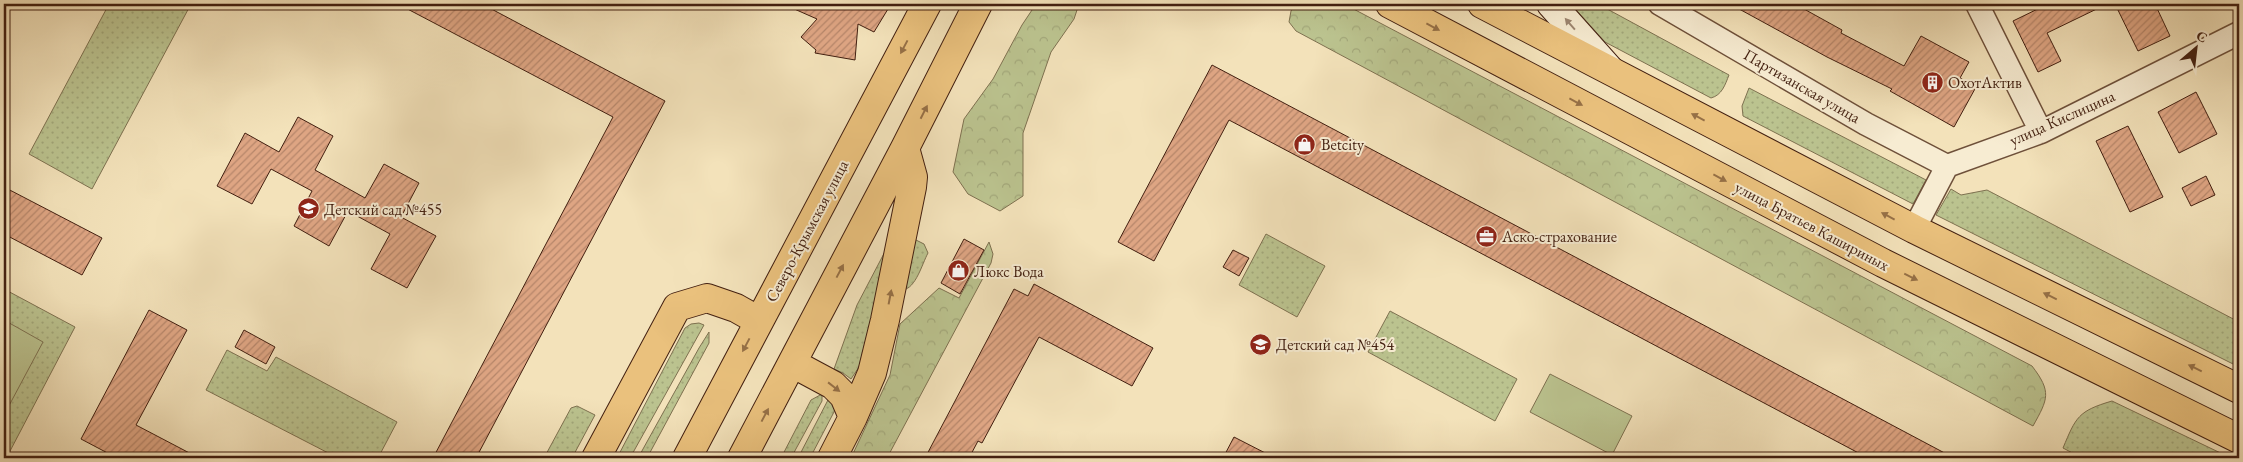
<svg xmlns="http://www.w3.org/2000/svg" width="2243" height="462" font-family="'EB Garamond',serif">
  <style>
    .grass { fill: url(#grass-dots); stroke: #7e7150 }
    .forest { fill: url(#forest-crowns); stroke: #7e7150 }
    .pitch { fill: #bbc38f; stroke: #7e7150 }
    .building { fill: url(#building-hatch); stroke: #421f10 }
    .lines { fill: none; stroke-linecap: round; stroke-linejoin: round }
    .minor-casing { stroke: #6e503a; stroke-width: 25 }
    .secondary-casing { stroke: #421f10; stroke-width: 30 }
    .primary-casing { stroke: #421f10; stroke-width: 30 }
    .minor { stroke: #f7ecd2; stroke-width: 22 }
    .secondary { stroke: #f7ecd2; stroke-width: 28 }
    .primary { stroke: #eac17d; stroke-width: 28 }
    .oneway { fill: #9c8671 }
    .oneway2 { fill: #967046 }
    .labels { text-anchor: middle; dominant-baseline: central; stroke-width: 4; stroke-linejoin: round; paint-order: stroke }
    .poi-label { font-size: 16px; fill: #421f10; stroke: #f7ecd2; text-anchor: start }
    .street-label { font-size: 16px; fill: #421f10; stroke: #f7ecd2 }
  </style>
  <defs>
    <pattern id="grass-dots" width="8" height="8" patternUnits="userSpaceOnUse" patternTransform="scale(1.25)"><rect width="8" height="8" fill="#bbc38f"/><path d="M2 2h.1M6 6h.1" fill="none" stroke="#a2a77a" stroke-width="1.8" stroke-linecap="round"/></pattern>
    <pattern id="forest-crowns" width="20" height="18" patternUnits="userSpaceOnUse" patternTransform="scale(1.25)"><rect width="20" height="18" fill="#bbc38f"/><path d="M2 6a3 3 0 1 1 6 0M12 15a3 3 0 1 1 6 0" fill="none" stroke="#a2a77a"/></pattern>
    <pattern id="building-hatch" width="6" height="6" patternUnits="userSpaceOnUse" patternTransform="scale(1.25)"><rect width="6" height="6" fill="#dea583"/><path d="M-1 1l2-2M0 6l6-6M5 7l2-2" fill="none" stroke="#b6866a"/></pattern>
  </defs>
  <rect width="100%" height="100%" fill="#f3e2ba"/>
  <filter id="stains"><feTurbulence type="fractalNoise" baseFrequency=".004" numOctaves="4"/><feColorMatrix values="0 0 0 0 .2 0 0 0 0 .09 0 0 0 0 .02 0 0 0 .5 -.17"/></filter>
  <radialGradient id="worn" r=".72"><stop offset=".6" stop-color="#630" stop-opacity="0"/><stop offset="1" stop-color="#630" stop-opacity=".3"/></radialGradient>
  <path class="grass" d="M109 4H191L92 189 29 154Z
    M1571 4H1598L1729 75C1725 85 1722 95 1711 98L1605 42Z
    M1749 88 1926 180 1913 204 1743 116 1742 106Z
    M1951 189 1961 195 1987 190 2239 322V367L1936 215Z
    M1266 234 1325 266 1297 317 1239 285Z
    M914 239 924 244 928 253C922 264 916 288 903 290Z
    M890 242 859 367 851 379 843 373 834 369 857 305Z
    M4 289 75 327 9 453 17 458H4Z
    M1390 311 1517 379 1495 421 1368 352Z
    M699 323 704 325 630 458H617L685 328 691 324Z
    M709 332V343L647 458H638L699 348Z
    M227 350 267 371 276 357 397 422 378 458H338L206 390Z
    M822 394V401L791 458H781L811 400Z
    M829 398 835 407 834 412 810 458H798Z
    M2112 401 2231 458H2082L2063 448C2076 417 2078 411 2112 401Z
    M577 406 595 415 572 458H544L571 408Z"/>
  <path class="forest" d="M1036 4H1079L1074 19 1051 52 1023 133V196L1000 211 968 194 953 172 964 119 993 79 1022 25Z
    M1295 4H1344L2032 366C2052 392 2048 399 2033 426L1296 31 1289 22 1291 11Z
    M989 242 993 254 991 263 887 458H851L890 375 900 324 939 288 959 298Z"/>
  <path class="pitch" d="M4 320 43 342 4 415Z
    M1550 374 1632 416 1612 455 1530 412Z"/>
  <path class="building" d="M398 4H482L665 101 476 458H433L613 117Z
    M783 4H891L874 32 858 24 855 60 815 53 816 50 801 37 817 19Z
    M1730 4H1795L1842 30 1841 33 1904 66 1921 36 1969 62 1960 78 1976 87 1954 127 1890 91 1892 89 1827 57Z
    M2048 4H2107L2047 33 2061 61 2038 72 2013 21Z
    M2115 4H2155L2170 36 2138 51Z
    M1212 65 1630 286 1954 458H1868L1229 120 1154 261 1118 242Z
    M2196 92 2217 134 2179 153 2158 112Z
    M298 117 333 136 315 170 365 198 384 164 419 183 401 217 436 236 407 288 371 269 390 234 348 211 329 246 294 226 312 191 271 169 252 204 217 186 245 133 279 152Z
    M2128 126 2163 197 2130 212 2096 141Z
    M2206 176 2215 195 2191 206 2182 188Z
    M4 187 102 238 82 275 4 234Z
    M964 239 984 250 960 294 941 283Z
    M1233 250 1249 258 1239 276 1223 267Z
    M1034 284 1153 348 1132 386 1039 337 982 443 978 441 969 458H925L1014 289 1028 296Z
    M149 310 187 330 136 425 199 458H117L81 439Z
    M244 330 275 347 266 364 235 347Z
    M1234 437 1275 458H1223Z"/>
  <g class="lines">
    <defs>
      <path id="minor" d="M1660 4 1866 124 1947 166
        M1977 4 2041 132
        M1914 229 1947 166 2041 132 2239 33"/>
      <path id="secondary" d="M1551 4 1610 70"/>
      <path id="primary" d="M1390 4 1883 263 2239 439
        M1482 4 1914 229 2239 389
        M792 363 833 385 844 396 853 417 872 373 885 320 912 187 913 177 905 148
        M596 458 677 307 707 298 736 308 759 321
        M687 458 927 4
        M742 458 905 148 978 4
        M832 458 853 417"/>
    </defs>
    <use href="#minor" class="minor-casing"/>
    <use href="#secondary" class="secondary-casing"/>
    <use href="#primary" class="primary-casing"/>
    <use href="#minor" class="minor"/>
    <use href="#secondary" class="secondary"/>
    <use href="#primary" class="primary"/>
  </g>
  <defs><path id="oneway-solid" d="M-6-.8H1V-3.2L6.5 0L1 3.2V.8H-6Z" transform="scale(1.25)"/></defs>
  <use class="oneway" href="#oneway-solid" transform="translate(1570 24) rotate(-131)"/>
  <g class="oneway2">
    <use href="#oneway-solid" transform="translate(1433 27) rotate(28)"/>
    <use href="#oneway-solid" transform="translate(904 47) rotate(118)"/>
    <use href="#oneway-solid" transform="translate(1576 102) rotate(28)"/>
    <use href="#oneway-solid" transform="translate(924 112) rotate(-63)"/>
    <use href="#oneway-solid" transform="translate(1698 117) rotate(-152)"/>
    <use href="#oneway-solid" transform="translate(1720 178) rotate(28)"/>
    <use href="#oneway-solid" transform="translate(1888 216) rotate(-152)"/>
    <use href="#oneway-solid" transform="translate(840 271) rotate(-62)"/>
    <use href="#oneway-solid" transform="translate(1911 277) rotate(26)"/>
    <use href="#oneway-solid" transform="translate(2050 296) rotate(-154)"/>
    <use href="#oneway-solid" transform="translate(890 297) rotate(-79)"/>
    <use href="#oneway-solid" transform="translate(746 345) rotate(118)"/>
    <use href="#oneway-solid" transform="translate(2195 368) rotate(-154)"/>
    <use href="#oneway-solid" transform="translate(834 387) rotate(38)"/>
    <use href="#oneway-solid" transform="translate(765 415) rotate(-62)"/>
  </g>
  <defs>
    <symbol id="building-disc" viewBox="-11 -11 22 22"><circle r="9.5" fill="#8f2418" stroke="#f7ecd2"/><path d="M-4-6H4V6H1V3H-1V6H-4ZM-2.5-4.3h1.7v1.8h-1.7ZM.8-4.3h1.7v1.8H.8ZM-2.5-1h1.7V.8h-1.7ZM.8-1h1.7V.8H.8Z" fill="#fff"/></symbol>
    <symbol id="shop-disc" viewBox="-11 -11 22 22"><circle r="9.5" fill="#8f2418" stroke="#f7ecd2"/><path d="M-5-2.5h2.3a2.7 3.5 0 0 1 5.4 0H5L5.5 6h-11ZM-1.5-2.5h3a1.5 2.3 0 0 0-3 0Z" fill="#fff"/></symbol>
    <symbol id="school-disc" viewBox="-11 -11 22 22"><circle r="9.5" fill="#8f2418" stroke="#f7ecd2"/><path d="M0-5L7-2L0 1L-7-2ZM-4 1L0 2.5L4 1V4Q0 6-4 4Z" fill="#fff"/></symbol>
    <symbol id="office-disc" viewBox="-11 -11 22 22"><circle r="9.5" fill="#8f2418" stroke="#f7ecd2"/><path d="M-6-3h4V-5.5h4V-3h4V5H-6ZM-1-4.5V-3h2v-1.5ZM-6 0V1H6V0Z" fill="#fff"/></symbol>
  </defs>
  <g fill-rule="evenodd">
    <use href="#building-disc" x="1920" y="70" width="25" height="25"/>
    <use href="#shop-disc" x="1292" y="132" width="25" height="25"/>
    <use href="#school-disc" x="296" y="196" width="25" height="25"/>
    <use href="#office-disc" x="1474" y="224" width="25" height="25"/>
    <use href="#shop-disc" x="946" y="258" width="25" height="25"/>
    <use href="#school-disc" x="1248" y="332" width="25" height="25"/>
  </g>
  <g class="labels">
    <g class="poi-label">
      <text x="1948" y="82">ОхотАктив</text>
      <text x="1321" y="144">Betcity</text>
      <text x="324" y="209">Детский сад №455</text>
      <text x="1502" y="236">Аско-страхование</text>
      <text x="974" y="271">Люкс Вода</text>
      <text x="1276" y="344">Детский сад №454</text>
    </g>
    <g class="street-label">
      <text transform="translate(1802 86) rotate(30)">Партизанская улица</text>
      <text transform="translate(2062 118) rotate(-24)">улица Кислицина</text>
      <text transform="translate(1812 226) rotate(28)">улица Братьев Кашириных</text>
      <text transform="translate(807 231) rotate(-62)">Северо-Крымская улица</text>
    </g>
  </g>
  <rect width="2243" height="462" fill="none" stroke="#f3e2ba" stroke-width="20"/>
  <rect x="5" y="5" width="2233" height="452" fill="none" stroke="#421f10" stroke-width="2.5"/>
  <rect x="10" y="10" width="2223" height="442" fill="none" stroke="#421f10"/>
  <g transform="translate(2196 48) rotate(28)" stroke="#f7ecd2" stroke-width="4" paint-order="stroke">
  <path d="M0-4L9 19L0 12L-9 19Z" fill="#421f10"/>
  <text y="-8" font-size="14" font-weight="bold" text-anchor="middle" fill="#421f10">С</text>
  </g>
  <rect width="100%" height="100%" filter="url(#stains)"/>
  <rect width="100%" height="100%" fill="url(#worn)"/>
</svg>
